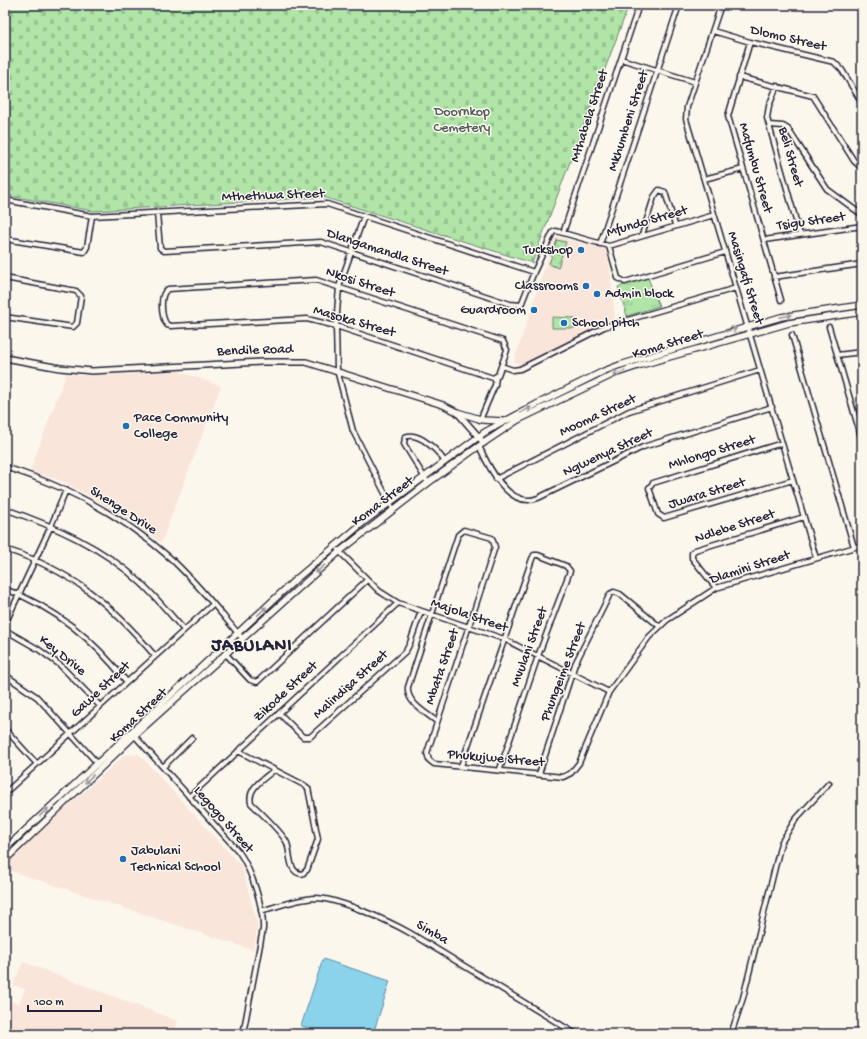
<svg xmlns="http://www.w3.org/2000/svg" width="867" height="1039" font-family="'Gochi Hand',sans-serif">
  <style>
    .built { fill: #fae5da }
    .grass { fill: url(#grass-tufts); stroke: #698471 }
    .cemetery { fill: url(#cemetery-stones); stroke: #698471 }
    .garden { fill: url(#garden-dots); stroke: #698471 }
    .pitch { fill: #b0e5a7; stroke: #698471 }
    .water { fill: #8ad3eb; stroke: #608ca5 }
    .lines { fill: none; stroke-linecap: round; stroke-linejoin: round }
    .minor-casing { stroke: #22223b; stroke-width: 7 }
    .tertiary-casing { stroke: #22223b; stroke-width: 8 }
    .secondary-casing { stroke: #22223b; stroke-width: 8 }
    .minor { stroke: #fbf7ec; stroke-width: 4 }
    .tertiary { stroke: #fbf7ec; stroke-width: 5 }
    .secondary { stroke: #fbf7ec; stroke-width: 5.5 }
    .oneway { stroke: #99979c }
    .poi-dot { fill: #1f6fb2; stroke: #fbf7ec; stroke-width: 1.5 }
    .labels { text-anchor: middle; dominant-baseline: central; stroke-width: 3; stroke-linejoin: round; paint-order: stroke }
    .street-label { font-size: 14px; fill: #22223b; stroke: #fbf7ec }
    .park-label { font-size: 14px; fill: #4d5c5b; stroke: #fbf7ec }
    .poi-label { font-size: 14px; fill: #22223b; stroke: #fbf7ec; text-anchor: start }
    .district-label { font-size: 18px; font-weight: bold; letter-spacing: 1px; fill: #22223b; stroke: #fbf7ec }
  </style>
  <defs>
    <pattern id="grass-tufts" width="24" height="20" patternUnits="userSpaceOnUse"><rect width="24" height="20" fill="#b0e5a7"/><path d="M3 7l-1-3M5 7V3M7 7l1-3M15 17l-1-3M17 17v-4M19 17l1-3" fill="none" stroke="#97c491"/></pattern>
    <pattern id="cemetery-stones" width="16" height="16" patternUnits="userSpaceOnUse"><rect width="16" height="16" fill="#b0e5a7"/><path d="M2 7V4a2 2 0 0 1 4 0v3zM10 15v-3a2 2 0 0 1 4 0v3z" fill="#97c491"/></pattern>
    <pattern id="garden-dots" width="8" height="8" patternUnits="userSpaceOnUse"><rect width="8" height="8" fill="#b0e5a7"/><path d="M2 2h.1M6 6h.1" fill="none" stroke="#97c491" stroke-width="1.8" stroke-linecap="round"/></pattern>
  </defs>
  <rect width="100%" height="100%" fill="#fbf7ec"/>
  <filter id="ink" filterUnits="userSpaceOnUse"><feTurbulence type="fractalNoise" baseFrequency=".025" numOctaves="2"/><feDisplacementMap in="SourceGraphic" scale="8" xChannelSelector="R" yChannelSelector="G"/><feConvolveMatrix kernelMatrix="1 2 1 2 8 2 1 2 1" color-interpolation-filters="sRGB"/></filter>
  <g filter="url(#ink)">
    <path class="built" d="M555 236 608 250 615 319 520 365 514 361Z
      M178 371 221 386 161 543 123 515 64 482 30 471 66 374 89 376Z
      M139 754 242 867 258 926 253 950 5 869V866L17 852 125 755Z
      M23 962 178 1021 173 1034H5V1012L10 1001 19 1004 25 989 13 985Z"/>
    <path class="grass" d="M648 278 659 306 627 316 618 287Z"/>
    <path class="cemetery" d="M5 5H629L532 263 323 197 93 211 5 195Z"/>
    <path class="garden" d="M557 240 566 242 558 268 549 264Z"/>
    <path class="pitch" d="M552 317 575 318V328H552Z"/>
    <path class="water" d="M323 959 390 981 373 1034H326L301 1026Z"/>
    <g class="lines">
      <defs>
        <path id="minor" d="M721 5 687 107 686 119 816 558
          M713 31 750 42 834 62 842 70 862 103
          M750 42 728 116 781 300
          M621 59 695 82
          M739 77 813 96 854 161 862 168
          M777 86 769 106 767 118 800 235
          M769 125 783 126 788 129 827 189 862 215
          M704 179 743 169
          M5 200 92 216 327 204 534 272
          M157 213 160 248 164 251 321 242 510 304 521 305 534 272 553 232 556 231 609 246 714 215
          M364 216 339 287 336 326 337 370 353 431 393 509
          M563 233 639 5
          M642 235 654 197 659 190 665 192 675 225
          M5 239 84 252 87 247 92 216
          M764 240 862 226
          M600 244 679 5
          M609 246 618 278 625 282 725 252
          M774 277 862 264
          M5 278 76 291 81 296 77 323 73 327 5 317
          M316 280 503 341 507 350 498 375 493 378 336 326 307 319 171 326 167 325C161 317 159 294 168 289Z
          M829 327 862 440
          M792 335 854 547
          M837 355 862 352
          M501 366 513 370 520 369 604 327 736 288
          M480 420 495 385 496 377
          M782 443 653 483 649 488 658 514 664 518 793 480
          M479 446C488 466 509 510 538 498L643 447 772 407
          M5 467C66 486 121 515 169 557 195 580 219 611 242 638
          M496 479 629 411 760 370
          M428 483 404 444 405 437C419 431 438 451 445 462
          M5 509C54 526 103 547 141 583 156 597 170 614 184 630
          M5 549C71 570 111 604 155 656
          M338 550 379 591 398 603 504 639 609 692
          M716 588 692 558V553L695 550 804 517
          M5 589C56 608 93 639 127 682
          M5 624 51 526 66 490
          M5 630 38 649 60 665 100 706
          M225 653 250 680 257 682 367 580
          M5 675 37 697 98 764
          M279 713 303 737H310L406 651 410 643 421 611
          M436 721C425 712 406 702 408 687L458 535 464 530 492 538 495 547 427 753 429 760 434 764 563 777 571 773 579 763 609 692 649 637 667 620 716 588 862 545
          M5 729 37 764
          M133 734 239 852C251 869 264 908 263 929L243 1034
          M238 751 304 785 308 788 318 839 307 870 302 874C288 873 291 854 287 843 283 833 260 812 251 803 247 788 264 779 274 770
          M461 766 532 559 534 555H538L566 566 570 571 538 656 500 769
          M163 767 192 738
          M539 774 575 664 610 594 614 592 620 594 659 626
          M5 793 213 604
          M189 797 398 603
          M261 911C278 906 297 899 315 898 338 898 389 921 410 933L576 1034
          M731 1034 743 998 781 843 795 820 829 783"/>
        <path id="tertiary" d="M5 358 60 368 92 371 261 362H306L443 405 457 412 484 443"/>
        <path id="secondary" d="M457 412 483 420 502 421
          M5 849 295 580 365 521 485 432 537 404 604 371 620 365 781 317 862 305
          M5 860 134 736 339 552 428 483 479 446 518 420 614 374 641 365 789 323 862 312"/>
      </defs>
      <use href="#minor" class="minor-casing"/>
      <use href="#tertiary" class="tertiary-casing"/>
      <use href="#secondary" class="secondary-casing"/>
      <use href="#minor" class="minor"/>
      <use href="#tertiary" class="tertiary"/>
      <use href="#secondary" class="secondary"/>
    </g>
    <defs><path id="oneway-shaft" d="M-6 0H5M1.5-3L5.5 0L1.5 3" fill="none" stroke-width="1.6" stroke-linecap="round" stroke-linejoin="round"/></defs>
    <g class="oneway">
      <use href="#oneway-shaft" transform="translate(786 316) rotate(-12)"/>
      <use href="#oneway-shaft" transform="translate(731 330) rotate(-17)"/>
      <use href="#oneway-shaft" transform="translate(619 373) rotate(160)"/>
      <use href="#oneway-shaft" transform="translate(526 410) rotate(-28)"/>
      <use href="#oneway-shaft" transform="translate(320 569) rotate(139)"/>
      <use href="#oneway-shaft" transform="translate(262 611) rotate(-44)"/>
      <use href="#oneway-shaft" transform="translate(89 779) rotate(136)"/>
      <use href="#oneway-shaft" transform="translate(44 812) rotate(-43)"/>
    </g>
  </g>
  <g class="poi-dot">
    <circle cx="581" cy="250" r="4"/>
    <circle cx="586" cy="286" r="4"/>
    <circle cx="597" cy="294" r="4"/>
    <circle cx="534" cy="310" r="4"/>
    <circle cx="564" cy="323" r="4"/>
    <circle cx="126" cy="426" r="4"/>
    <circle cx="123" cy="859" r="4"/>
  </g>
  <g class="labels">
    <g class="street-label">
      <text transform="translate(788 39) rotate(13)">Dlomo Street</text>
      <text transform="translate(590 116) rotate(-72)">Mthabela Street</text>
      <text transform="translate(629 121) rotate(-72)">Mkhumbeni Street</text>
      <text transform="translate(790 157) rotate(74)">Beli Street</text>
      <text transform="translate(755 168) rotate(74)">Mafumbu Street</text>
      <text transform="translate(273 196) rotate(-2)">Mthethwa Street</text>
      <text transform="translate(647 222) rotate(-16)">Mfundo Street</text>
      <text transform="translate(811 222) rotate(-8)">Tsigu Street</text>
      <text transform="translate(387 253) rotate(18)">Dlangamandla Street</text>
      <text transform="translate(745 278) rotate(73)">Masingafi Street</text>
      <text transform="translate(360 283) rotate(18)">Nkosi Street</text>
      <text transform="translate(354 322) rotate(16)">Masoka Street</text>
      <text transform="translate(668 345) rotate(-17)">Koma Street</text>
      <text transform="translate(255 351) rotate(-2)">Bendile Road</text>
      <text transform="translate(598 416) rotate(-25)">Mooma Street</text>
      <text transform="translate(608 453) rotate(-25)">Ngwenya Street</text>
      <text transform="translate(712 453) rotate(-17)">Mhlongo Street</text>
      <text transform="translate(707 494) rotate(-17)">Jwara Street</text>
      <text transform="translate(383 502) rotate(-37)">Koma Street</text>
      <text transform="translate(123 511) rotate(33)">Shenge Drive</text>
      <text transform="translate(735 527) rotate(-18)">Ndlebe Street</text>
      <text transform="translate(750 568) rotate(-18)">Dlamini Street</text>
      <text transform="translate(469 616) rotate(19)">Majola Street</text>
      <text transform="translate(530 647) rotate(-70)">Mvulani Street</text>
      <text transform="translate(62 656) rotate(39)">Key Drive</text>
      <text transform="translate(443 667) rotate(-71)">Mbata Street</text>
      <text transform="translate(564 672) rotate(-69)">Phungeime Street</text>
      <text transform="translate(351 685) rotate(-42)">Malindisa Street</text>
      <text transform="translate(101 690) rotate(-43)">Gawe Street</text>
      <text transform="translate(286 692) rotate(-43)">Zikode Street</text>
      <text transform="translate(139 716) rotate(-43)">Koma Street</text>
      <text transform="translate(496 759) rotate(5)">Phukujwe Street</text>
      <text transform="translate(223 820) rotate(49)">Legogo Street</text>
      <text transform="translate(432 933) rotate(31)">Simba</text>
    </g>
    <g class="park-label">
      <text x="462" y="112">Doornkop<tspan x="462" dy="16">Cemetery</tspan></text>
    </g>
    <g class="poi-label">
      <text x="573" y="250" text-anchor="end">Tuckshop</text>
      <text x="578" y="286" text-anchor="end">Classrooms</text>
      <text x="605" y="294">Admin block</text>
      <text x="526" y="310" text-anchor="end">Guardroom</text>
      <text x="572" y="323">School pitch</text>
      <text x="134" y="418">Pace Community<tspan x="134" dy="16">College</tspan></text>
      <text x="131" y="851">Jabulani<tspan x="131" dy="16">Technical School</tspan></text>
    </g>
    <g class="district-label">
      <text x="252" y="646">JABULANI</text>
    </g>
  </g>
  <rect width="867" height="1039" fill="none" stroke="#fbf7ec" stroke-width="20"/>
  <rect x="10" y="10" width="847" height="1019" fill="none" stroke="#22223b" stroke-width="1.5" filter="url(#ink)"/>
  <path d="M28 1005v6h73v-6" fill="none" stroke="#22223b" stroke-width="2"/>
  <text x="34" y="1005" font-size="12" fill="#22223b" stroke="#fbf7ec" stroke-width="3" paint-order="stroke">100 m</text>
</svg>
